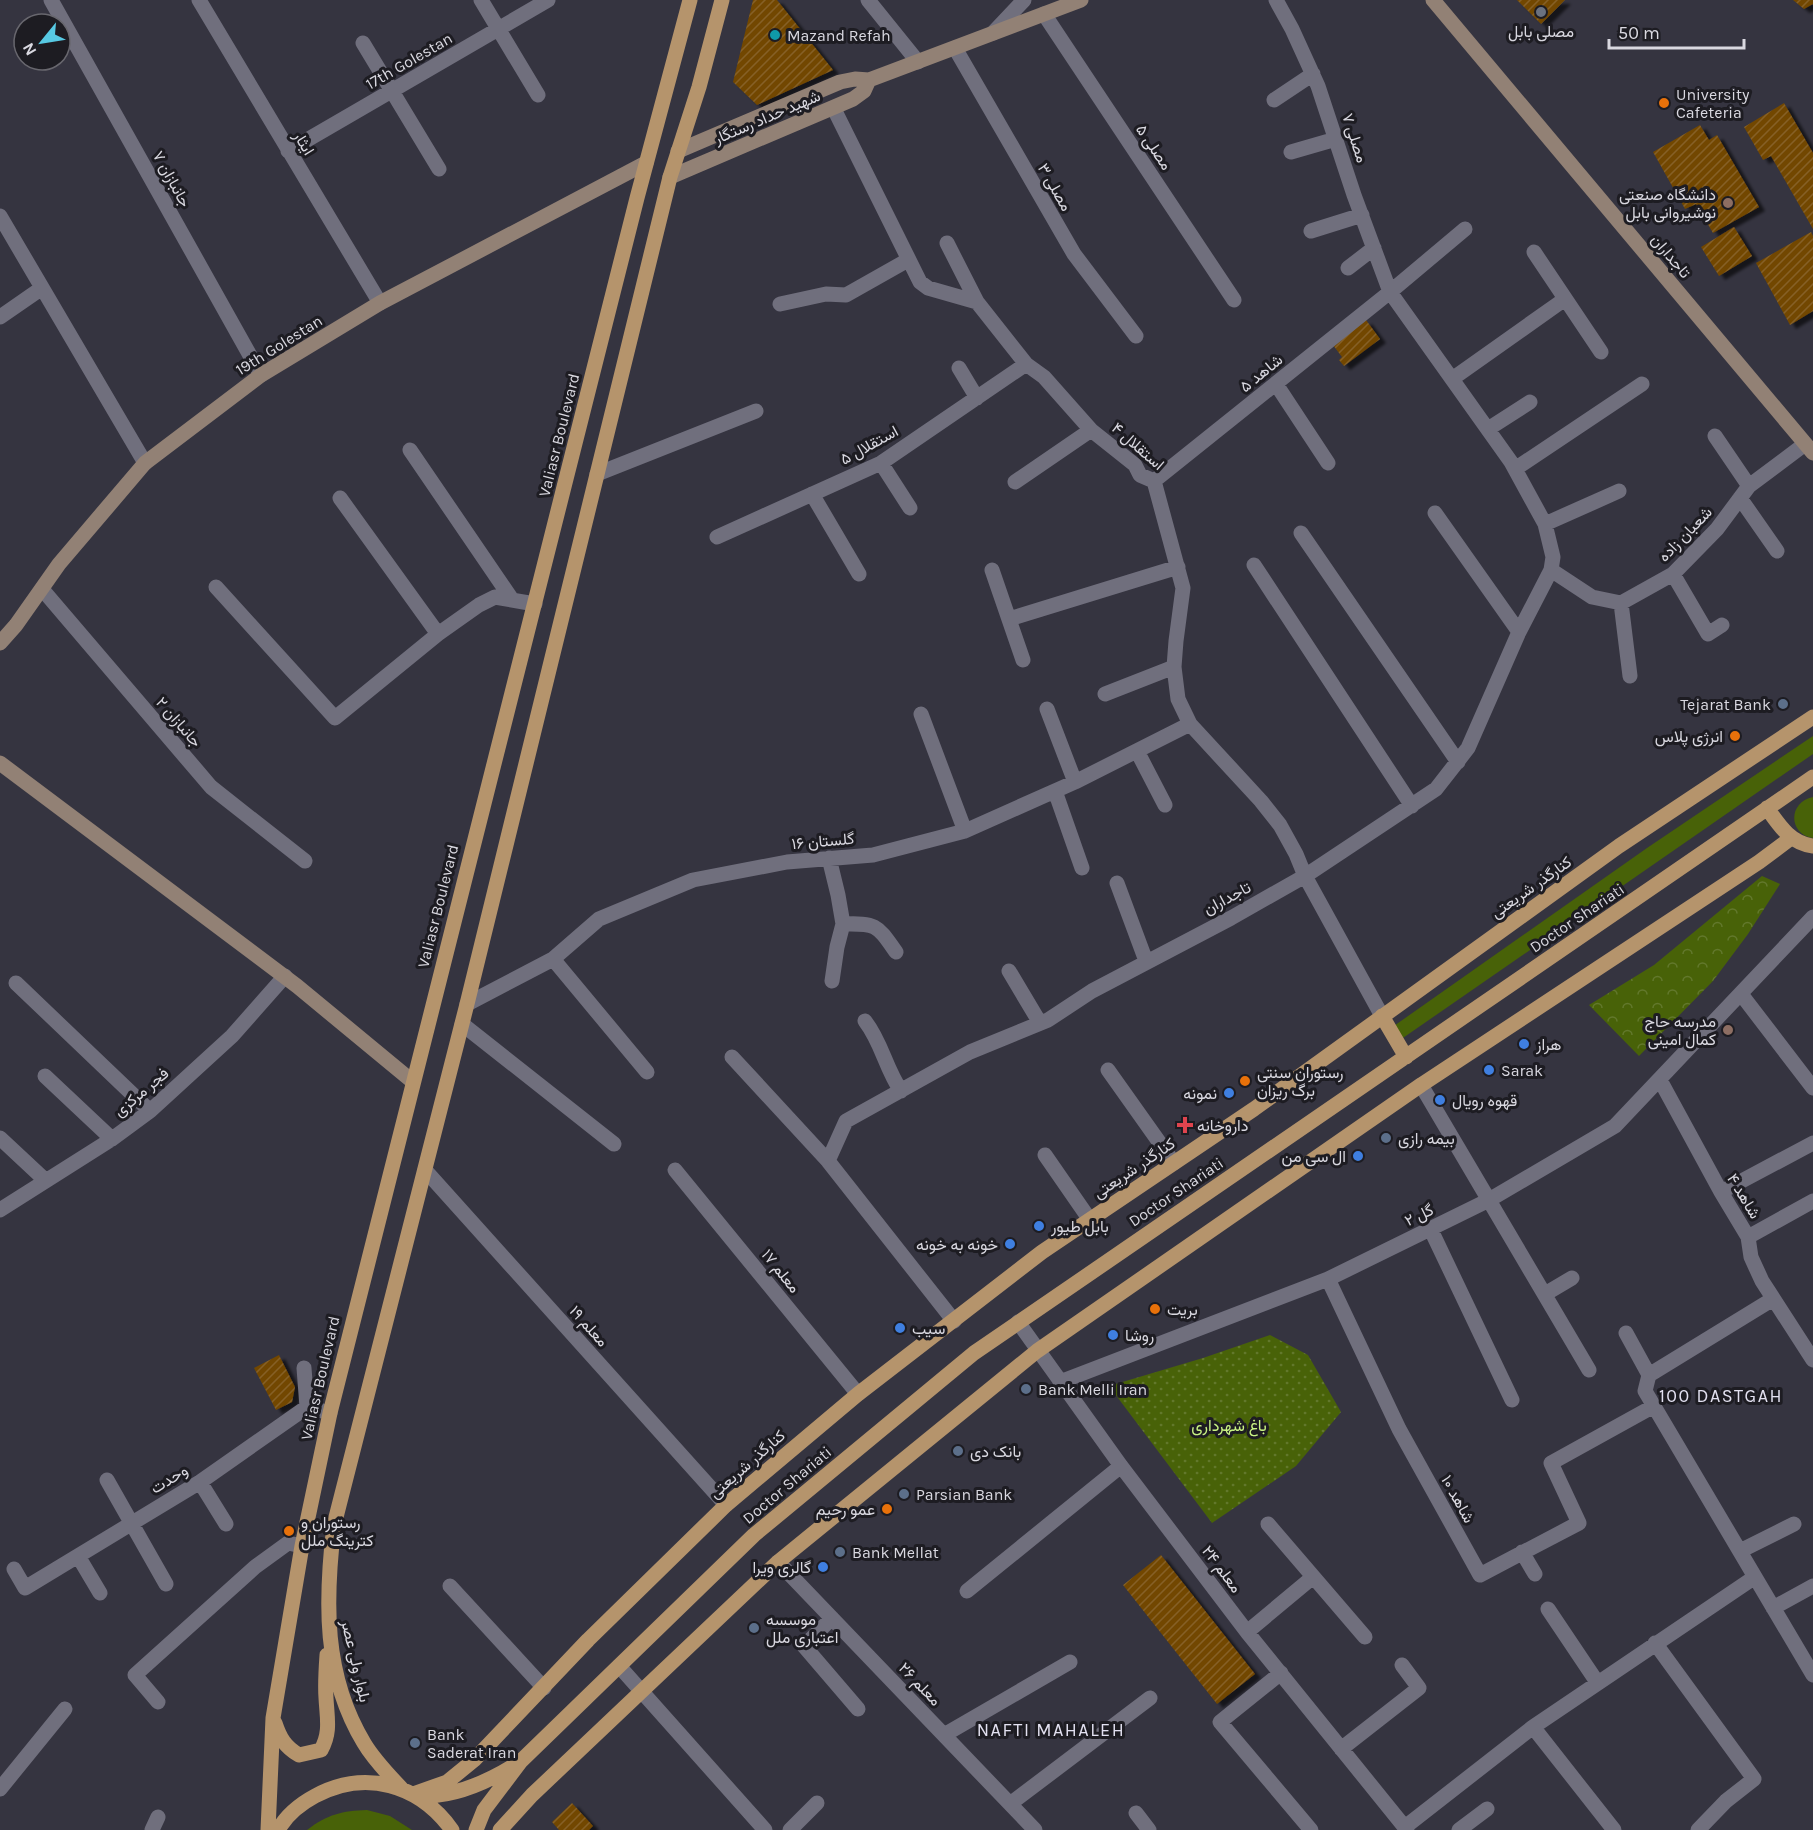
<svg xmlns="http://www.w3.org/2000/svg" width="1813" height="1830" font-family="Karla,Vazirmatn,sans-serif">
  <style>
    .grass { fill: #486208 }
    .park { fill: url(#park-crowns) }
    .garden { fill: url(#garden-dots) }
    .building { fill: url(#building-hatch); filter: url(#shadow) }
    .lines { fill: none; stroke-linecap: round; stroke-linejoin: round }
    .minor { stroke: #706f7d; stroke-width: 15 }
    .secondary { stroke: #928175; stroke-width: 15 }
    .primary { stroke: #b5946c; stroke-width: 15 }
    .worship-dot { fill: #6b7280; stroke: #1d1c22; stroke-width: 2 }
    .culture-dot { fill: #0f9aa8; stroke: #1d1c22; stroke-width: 2 }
    .food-dot { fill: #e8710a; stroke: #1d1c22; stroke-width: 2 }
    .education-dot { fill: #8d6e63; stroke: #1d1c22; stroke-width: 2 }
    .service-dot { fill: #5c6f8a; stroke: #1d1c22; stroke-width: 2 }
    .shop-dot { fill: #3f7fe0; stroke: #1d1c22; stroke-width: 2 }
    .health-dot { fill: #e0444e; stroke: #1d1c22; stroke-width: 2 }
    .labels { text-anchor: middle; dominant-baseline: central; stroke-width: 6; stroke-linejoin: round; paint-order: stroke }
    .poi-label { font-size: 16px; fill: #d9d8e0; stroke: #1d1c22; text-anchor: start }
    .street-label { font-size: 16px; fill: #d9d8e0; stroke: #1d1c22 }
    .park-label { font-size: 16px; fill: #c9f384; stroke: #1d1c22 }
    .neighbourhood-label { font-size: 18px; letter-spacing: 1.5px; fill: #e3e1f1; stroke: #1d1c22 }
  </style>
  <defs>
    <pattern id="park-crowns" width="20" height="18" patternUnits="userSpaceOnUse" patternTransform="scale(1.5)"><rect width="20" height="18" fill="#486208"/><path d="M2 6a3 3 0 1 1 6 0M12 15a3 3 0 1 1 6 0" fill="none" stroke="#62782c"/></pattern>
    <pattern id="garden-dots" width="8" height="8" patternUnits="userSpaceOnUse" patternTransform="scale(1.5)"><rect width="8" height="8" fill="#486208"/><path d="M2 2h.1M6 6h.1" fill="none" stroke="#62782c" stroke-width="1.8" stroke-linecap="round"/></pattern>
    <pattern id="building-hatch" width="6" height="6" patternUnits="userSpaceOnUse" patternTransform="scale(1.5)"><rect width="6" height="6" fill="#724703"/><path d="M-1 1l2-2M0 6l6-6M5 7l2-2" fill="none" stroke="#866127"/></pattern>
    <filter id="shadow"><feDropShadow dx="6" dy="4" stdDeviation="1.5" flood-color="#0009"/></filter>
  </defs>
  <rect width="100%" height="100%" fill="#353440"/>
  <path class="grass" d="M1813 736V754L1400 1040 1391 1028 1647 848Z
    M1813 797V838C1788 834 1788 802 1813 797Z
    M367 1810 390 1816 412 1830H307C328 1814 342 1811 367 1810Z"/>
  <path class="park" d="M1762 876 1780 884 1748 934 1713 981 1639 1056 1589 1005 1654 965Z"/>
  <path class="garden" d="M1270 1335 1308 1355 1341 1412 1296 1466 1212 1523 1109 1386 1203 1358Z"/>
  <path class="building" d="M753 0H777L833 70 757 105 733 82Z
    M1517 0H1565L1541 24Z
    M1793 0H1813V4L1804 9Z
    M1784 103 1813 153V229L1771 156 1763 160 1744 127Z
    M1700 125 1709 140 1717 135 1759 207 1713 233 1696 204 1685 209 1653 152Z
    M1734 227 1752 256 1719 276 1701 247Z
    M1811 232 1813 236V311L1790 325 1756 263Z
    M1366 320 1380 339 1344 366 1339 360 1342 357 1333 345Z
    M279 1355 295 1387 292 1402 276 1410 254 1368Z
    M1161 1555 1255 1674 1217 1704 1123 1585Z
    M572 1803 593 1826 589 1830H559L552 1822Z"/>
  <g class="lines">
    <path class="minor" d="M51 0 261 375
      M199 0 380 303
      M481 0 538 95
      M868 0 918 62
      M1276 0 1292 29 1318 86 1354 195 1390 292 1511 462 1545 524 1553 557 1551 570 1592 597 1621 603 1673 574 1717 529 1749 486 1805 444
      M1044 14 1234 300
      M993 33 1024 0
      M363 43 439 169
      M955 48 1074 254 1136 336
      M1274 100 1313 74
      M834 109 920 282 928 288 977 302
      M288 151 548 0
      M1291 152 1336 139
      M0 216 145 463
      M1311 231 1362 215
      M947 243 977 302 1026 364 1044 377 1091 430 1135 465 1140 475 1154 481 1183 588 1176 641 1174 667 1178 699 1190 724 1261 801 1280 825 1296 854 1305 876 1382 1016
      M1534 252 1601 352
      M1348 268 1374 248
      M780 304 826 294 846 295 908 260
      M0 317 42 288
      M959 368 977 398
      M1452 379 1565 299
      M1276 384 1328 463
      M1488 429 1530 402
      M1715 436 1749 486
      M410 450 511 598
      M881 463 910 508
      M1515 469 1642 384
      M597 474 756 411
      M1154 481 1390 292 1465 229
      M1015 482 1091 430
      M812 494 859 574
      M340 498 438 634
      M1740 498 1777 551
      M1435 513 1519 632
      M1545 524 1619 491
      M1301 533 1458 762
      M717 537 881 463 1026 364
      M1254 565 1412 806
      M992 570 1023 660
      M1673 574 1708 634 1722 625
      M216 587 335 718 438 634 479 605 495 597 535 604
      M42 589 211 787 305 861
      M1621 603 1630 676
      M1009 619 1178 567
      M1105 694 1174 667
      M1047 709 1075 782
      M921 714 965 831
      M1137 751 1165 805
      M1055 791 1082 868
      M829 858 838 895 843 924 837 947 832 981
      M1117 883 1146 961
      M843 924C877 923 877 925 896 952
      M553 959 647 1072
      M1009 971 1040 1023
      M16 983 150 1111
      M1741 994 1813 1088
      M467 1004 553 959 599 919 693 880 787 862 873 855 965 831 1075 782 1190 724
      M865 1021C882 1043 885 1067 901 1091
      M462 1024 614 1144
      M732 1057 828 1161 954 1321
      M1108 1070 1174 1163
      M45 1076 112 1139
      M1660 1080 1721 1192 1748 1237 1751 1257 1762 1281 1813 1360
      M1421 1085 1589 1370
      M0 1138 45 1180
      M1045 1155 1090 1220
      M828 1161 846 1121 970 1052 1048 1020 1092 991 1231 918 1305 876 1436 789 1468 748 1519 632 1551 570
      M425 1170 726 1505
      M675 1170 858 1394
      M1721 1192 1813 1143
      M0 1210 112 1139 150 1111 232 1036 285 976
      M1431 1230 1512 1400
      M1748 1237 1813 1201
      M1328 1279 1399 1429 1480 1575 1579 1523 1551 1463 1654 1406
      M1545 1294 1572 1278
      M1773 1299 1649 1375 1645 1391 1813 1675
      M1018 1322 1121 1466 1247 1632 1407 1830
      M1626 1333 1649 1375
      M304 1368 307 1407
      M1060 1382 1328 1279 1489 1200 1615 1126 1813 917
      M107 1480 166 1584
      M200 1482 226 1524
      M1268 1524 1365 1637
      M1740 1551 1794 1524
      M1522 1552 1535 1574
      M78 1556 100 1593
      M778 1562 1035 1830
      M14 1569 25 1588 200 1482 307 1407 330 1413
      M450 1586 544 1688
      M967 1591 1121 1466
      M1773 1608 1813 1586
      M1548 1609 1597 1682
      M832 1618 804 1646 858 1709
      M1247 1632 1313 1577
      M1655 1643 1754 1779 1726 1801 1698 1830
      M619 1666 765 1830
      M1281 1673 1220 1722 1311 1830
      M158 1702 135 1675 255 1567 288 1543 302 1546
      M1533 1727 1614 1830
      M944 1735 1070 1662
      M1341 1749 1419 1688 1402 1665
      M0 1789 65 1709
      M1010 1804 1150 1698
      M1136 1813 1149 1830
      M1405 1827 1533 1727 1755 1577
      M152 1830 158 1817
      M790 1830 817 1803
      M1459 1830 1487 1809"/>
    <path class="secondary" d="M1433 0 1813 453
      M869 80 1081 0
      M670 177 853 99 864 91 869 80 855 79 840 82 678 151
      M0 643 16 625 59 564 145 463 261 375 380 303 646 163
      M0 763 297 986 412 1081"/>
    <path class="primary" d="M1767 808C1779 825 1790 843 1813 846
      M1382 1016 1406 1057
      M275 1723C280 1738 285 1747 299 1755L321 1750C331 1732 327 1718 326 1698 325 1684 326 1669 327 1655
      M402 1789C388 1774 374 1760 364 1743 323 1675 325 1601 334 1525L467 1004 670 177 699 87 722 0
      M413 1794 447 1782 474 1760 588 1640 726 1505 858 1394 1042 1252 1254 1109 1619 846 1813 717
      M428 1796C458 1795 489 1781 515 1765
      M268 1830 273 1718 302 1546 330 1413 637 198 690 0
      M278 1830C286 1816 300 1804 315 1796 365 1769 419 1784 452 1830
      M476 1830 484 1810 521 1761 754 1535 974 1353 1813 777
      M500 1830 532 1795 778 1562 1037 1351 1421 1085 1759 862 1791 838"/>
  </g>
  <circle class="worship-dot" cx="1541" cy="12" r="6"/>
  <circle class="culture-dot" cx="775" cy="35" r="6"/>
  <g class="food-dot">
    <circle cx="1664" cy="103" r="6"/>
    <circle cx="1735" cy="736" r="6"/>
    <circle cx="1245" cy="1081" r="6"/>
    <circle cx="1155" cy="1309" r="6"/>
    <circle cx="887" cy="1509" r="6"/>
    <circle cx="289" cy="1531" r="6"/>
  </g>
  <g class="education-dot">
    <circle cx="1728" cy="203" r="6"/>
    <circle cx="1728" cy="1030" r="6"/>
  </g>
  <g class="service-dot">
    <circle cx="1783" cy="704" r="6"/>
    <circle cx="1386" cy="1138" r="6"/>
    <circle cx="1026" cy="1389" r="6"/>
    <circle cx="958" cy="1451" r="6"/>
    <circle cx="904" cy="1494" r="6"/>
    <circle cx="840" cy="1552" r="6"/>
    <circle cx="754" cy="1628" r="6"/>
    <circle cx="415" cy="1743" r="6"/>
  </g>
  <g class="shop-dot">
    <circle cx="1524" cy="1044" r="6"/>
    <circle cx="1489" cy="1070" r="6"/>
    <circle cx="1229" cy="1093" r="6"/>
    <circle cx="1440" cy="1100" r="6"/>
    <circle cx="1358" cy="1156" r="6"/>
    <circle cx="1039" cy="1226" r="6"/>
    <circle cx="1010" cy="1244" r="6"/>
    <circle cx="900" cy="1328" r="6"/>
    <circle cx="1113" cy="1335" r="6"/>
    <circle cx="823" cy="1567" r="6"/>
  </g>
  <path class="health-dot" d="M1182 1116h6v6h6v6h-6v6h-6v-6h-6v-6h6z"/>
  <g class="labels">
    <g class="poi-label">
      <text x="1541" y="31" text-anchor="middle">مصلی بابل</text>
      <text x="787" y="35">Mazand Refah</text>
      <text x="1676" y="94">University<tspan x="1676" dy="18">Cafeteria</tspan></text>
      <text x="1716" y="194" text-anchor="end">دانشگاه صنعتی<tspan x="1716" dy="18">نوشیروانی بابل</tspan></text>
      <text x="1771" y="704" text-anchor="end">Tejarat Bank</text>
      <text x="1723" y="736" text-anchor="end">انرژی پلاس</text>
      <text x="1716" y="1021" text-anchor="end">مدرسه حاج<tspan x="1716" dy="18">کمال امینی</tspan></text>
      <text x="1536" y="1044">هراز</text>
      <text x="1501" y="1070">Sarak</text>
      <text x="1257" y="1072">رستوران سنتی<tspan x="1257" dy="18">برگ ریزان</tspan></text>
      <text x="1217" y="1093" text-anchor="end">نمونه</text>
      <text x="1452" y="1100">قهوه رویال</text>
      <text x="1197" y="1125">داروخانه</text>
      <text x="1398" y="1138">بیمه رازی</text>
      <text x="1346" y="1156" text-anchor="end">ال سی من</text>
      <text x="1051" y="1226">بابل طیور</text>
      <text x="998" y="1244" text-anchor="end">خونه به خونه</text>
      <text x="1167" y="1309">بریت</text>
      <text x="912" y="1328">سیب</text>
      <text x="1125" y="1335">روشا</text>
      <text x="1038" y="1389">Bank Melli Iran</text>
      <text x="970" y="1451">بانک دی</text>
      <text x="916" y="1494">Parsian Bank</text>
      <text x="875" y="1509" text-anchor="end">عمو رحیم</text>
      <text x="301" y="1522">رستوران و<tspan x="301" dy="18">کترینگ ملل</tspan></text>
      <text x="852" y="1552">Bank Mellat</text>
      <text x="811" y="1567" text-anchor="end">گالری ویرا</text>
      <text x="766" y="1619">موسسه<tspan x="766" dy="18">اعتباری ملل</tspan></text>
      <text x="427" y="1734">Bank<tspan x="427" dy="18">Saderat Iran</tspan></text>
    </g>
    <g class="street-label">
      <text transform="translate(409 61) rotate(-30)">17th Golestan</text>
      <text transform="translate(767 117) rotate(-23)">شهید حداد رستگار</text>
      <text transform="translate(1355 138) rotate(72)">مصلی ۷</text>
      <text transform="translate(304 143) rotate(59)">ایثار</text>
      <text transform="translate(1154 147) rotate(56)">مصلی ۵</text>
      <text transform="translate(172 179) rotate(61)">جانبازان ۷</text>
      <text transform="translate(1055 187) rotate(60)">مصلی ۳</text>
      <text transform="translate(1671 256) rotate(50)">تاجداران</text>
      <text transform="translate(279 345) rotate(-32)">19th Golestan</text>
      <text transform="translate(1261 373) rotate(-39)">شاهد ۵</text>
      <text transform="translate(559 435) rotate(-76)">Valiasr Boulevard</text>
      <text transform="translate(869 445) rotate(-29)">استقلال ۵</text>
      <text transform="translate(1138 446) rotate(41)">استقلال ۴</text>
      <text transform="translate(1685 534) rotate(-46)">شعبان زاده</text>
      <text transform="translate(179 722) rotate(49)">جانبازان ۲</text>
      <text transform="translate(823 841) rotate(-5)">گلستان ۱۶</text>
      <text transform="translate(1531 887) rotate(-35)">کنارگذر شریعتی</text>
      <text transform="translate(1227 898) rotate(-28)">تاجداران</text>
      <text transform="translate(438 906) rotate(-76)">Valiasr Boulevard</text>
      <text transform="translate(1577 918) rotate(-34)">Doctor Shariati</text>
      <text transform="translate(141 1092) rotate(-40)">فجر مرکزی</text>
      <text transform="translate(1134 1168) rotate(-34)">کنارگذر شریعتی</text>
      <text transform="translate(1176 1192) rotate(-34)">Doctor Shariati</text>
      <text transform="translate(1744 1196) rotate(59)">شاهد ۴</text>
      <text transform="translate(1419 1215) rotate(-26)">گل ۲</text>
      <text transform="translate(781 1271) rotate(51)">معلم ۱۷</text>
      <text transform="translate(589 1326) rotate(48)">معلم ۱۹</text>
      <text transform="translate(320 1378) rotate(-77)">Valiasr Boulevard</text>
      <text transform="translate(747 1464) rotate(-41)">کنارگذر شریعتی</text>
      <text transform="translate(169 1479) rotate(-32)">وحدت</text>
      <text transform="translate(787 1485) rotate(-40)">Doctor Shariati</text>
      <text transform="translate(1458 1499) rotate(61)">شاهد ۱۰</text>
      <text transform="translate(1222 1569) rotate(53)">معلم ۲۴</text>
      <text transform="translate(356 1661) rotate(77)">بلوار ولی عصر</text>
      <text transform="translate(920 1684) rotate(46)">معلم ۲۶</text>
    </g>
    <g class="park-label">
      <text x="1229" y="1425">باغ شهرداری</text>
    </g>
    <g class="neighbourhood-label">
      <text x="1721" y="1396">100 DASTGAH</text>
      <text x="1051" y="1730">NAFTI MAHALEH</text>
    </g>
  </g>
  <g transform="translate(42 42) rotate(240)"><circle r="28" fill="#1d1c22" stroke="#68676e" stroke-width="1.5"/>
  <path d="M0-4.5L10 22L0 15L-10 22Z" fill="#57c9e3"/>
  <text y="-9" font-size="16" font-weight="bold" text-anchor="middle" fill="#d9d8e0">N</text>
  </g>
  <path d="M1609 39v9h135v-9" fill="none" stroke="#d9d8e0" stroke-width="3"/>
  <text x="1618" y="39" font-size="18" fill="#d9d8e0" stroke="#1d1c22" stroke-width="4.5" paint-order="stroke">50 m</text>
</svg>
